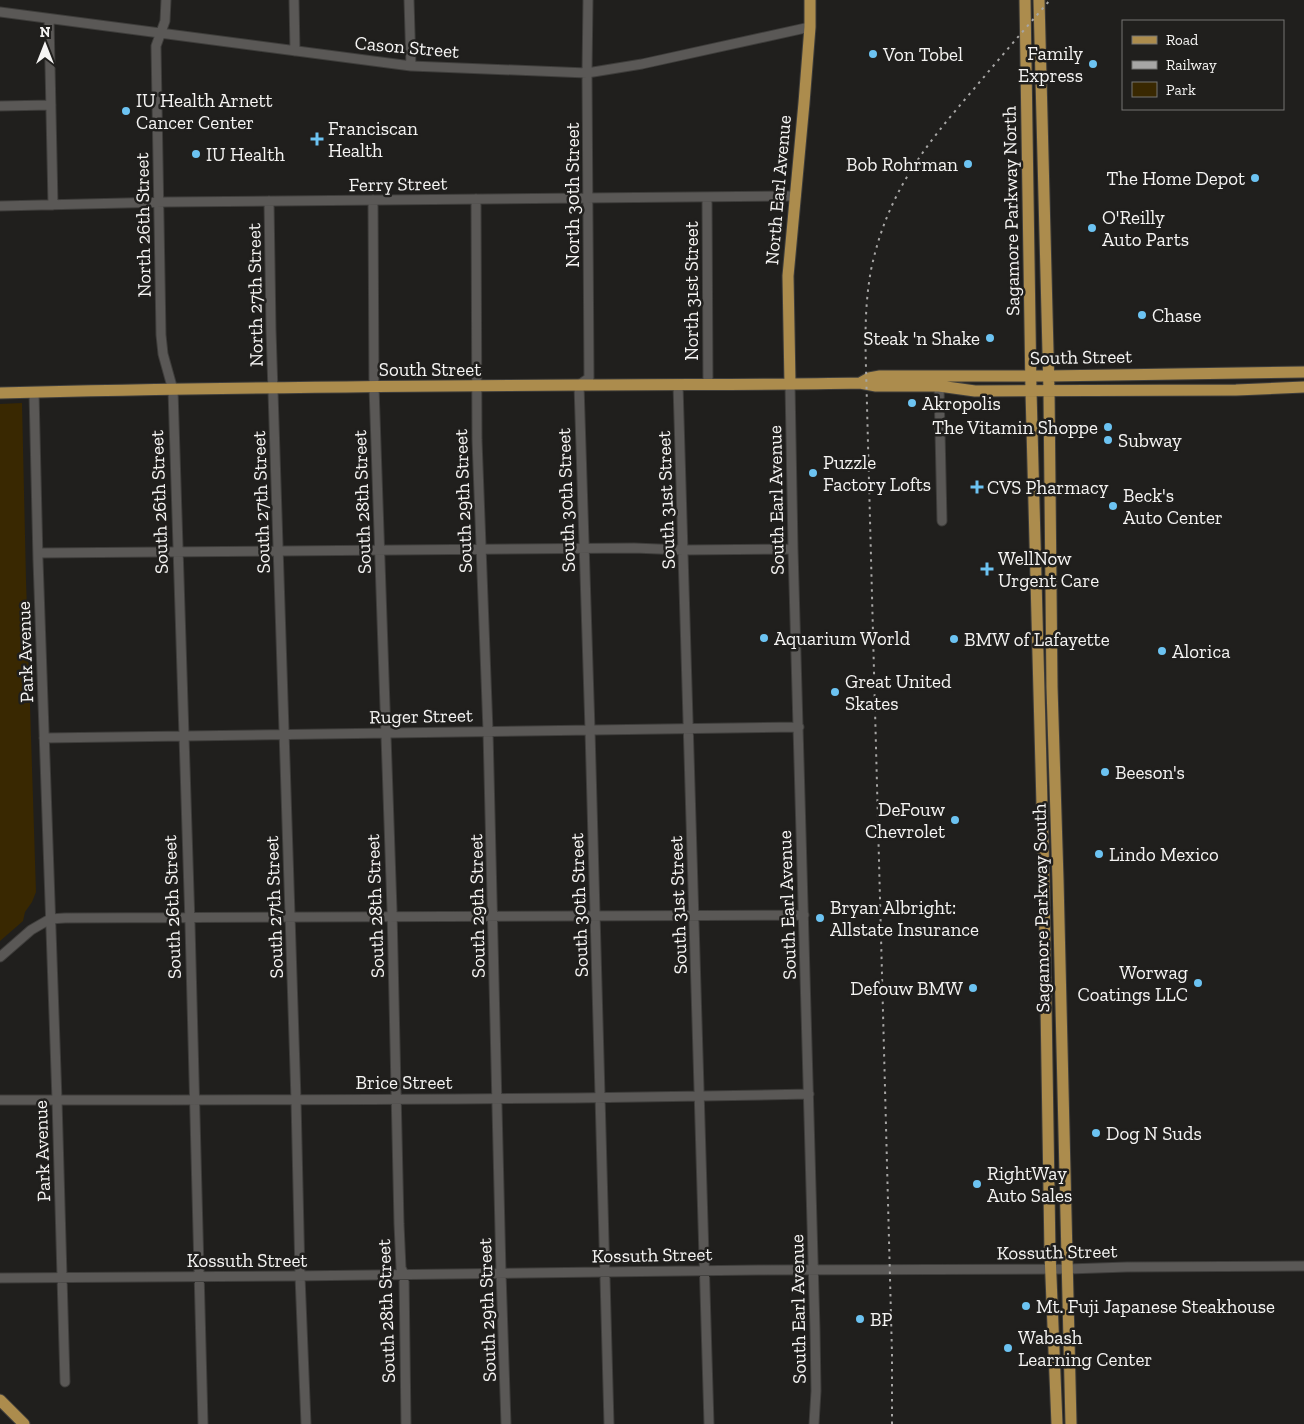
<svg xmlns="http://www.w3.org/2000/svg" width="1304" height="1424" font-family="'Zilla Slab',serif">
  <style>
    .green { fill: #392801 }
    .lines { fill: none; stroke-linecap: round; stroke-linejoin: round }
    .minor-casing { stroke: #3e3d3b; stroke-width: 11 }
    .major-casing { stroke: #3e3d3b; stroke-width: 13 }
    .minor { stroke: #5a5856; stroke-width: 9 }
    .major { stroke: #ac8c4d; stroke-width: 11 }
    .rail { stroke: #a7a6a5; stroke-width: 2; stroke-dasharray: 2.5 5; stroke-linecap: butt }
    .poi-dot { fill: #6cc3f2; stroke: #201f1d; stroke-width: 2 }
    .labels { text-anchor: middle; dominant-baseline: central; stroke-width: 5; stroke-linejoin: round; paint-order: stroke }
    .street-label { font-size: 19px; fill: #f5f4f3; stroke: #201f1d }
    .poi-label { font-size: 19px; fill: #f5f4f3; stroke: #201f1d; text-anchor: start }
  </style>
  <rect width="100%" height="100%" fill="#201f1d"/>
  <path class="green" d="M22 403 26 580 36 892 32 902 25 912 23 921 0 941V404Z"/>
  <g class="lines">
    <defs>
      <path id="minor" d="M166 0 165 21 156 46 161 335 163 354 173 390 190 924 203 1424
        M294 0 295 51
        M409 0 411 66
        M588 0 587 73 589 378 579 385 590 730 609 1424
        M0 12 411 66 587 73 642 64 810 27
        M49 19 53 205
        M0 106 51 105
        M707 197 708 385
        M476 199 477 440 488 731 501 1273 506 1424
        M373 200 374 387 392 910 399 1224 401 1268 404 1274 406 1424
        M269 201 271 330 296 1100 300 1276 306 1424
        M0 206 167 202 796 196
        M790 384 793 549 815 1330 816 1391 814 1424
        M678 385 709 1424
        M939 386 942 521
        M34 392 38 560 57 1100 65 1382
        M38 553 634 548 683 550 793 549
        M44 738 799 727
        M0 957 31 930 50 919 65 918 804 915
        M0 1100C270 1100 539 1100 809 1094
        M0 1278 293 1276 758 1270 1068 1269 1127 1267 1304 1266"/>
      <path id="major" d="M1025 0 1031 391 1044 880 1050 1253 1057 1424
        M1039 0 1049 391 1052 687 1058 880 1071 1424
        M860 383 869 378 880 376H1049L1304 372
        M790 384 788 276 804 103 810 27V0
        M0 393C193 388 386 386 579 385 673 384 766 385 860 383L876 386H939L975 391 1236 390 1304 387
        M0 1400 24 1424"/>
    </defs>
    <use href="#minor" class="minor-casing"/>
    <use href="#major" class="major-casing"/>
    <use href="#minor" class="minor"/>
    <use href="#major" class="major"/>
    <path class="rail" d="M892 1424V1354L866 368C865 335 865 303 871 270 887 193 924 147 973 90 998 60 1024 30 1050 0"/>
  </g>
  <g class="poi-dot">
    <circle cx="873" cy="54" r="5"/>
    <circle cx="1093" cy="64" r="5"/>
    <circle cx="126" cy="111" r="5"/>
    <path d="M314.5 131.5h5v5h5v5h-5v5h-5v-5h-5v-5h5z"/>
    <circle cx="196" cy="154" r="5"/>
    <circle cx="968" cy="164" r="5"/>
    <circle cx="1255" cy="178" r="5"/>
    <circle cx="1092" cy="228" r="5"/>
    <circle cx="1142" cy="315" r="5"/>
    <circle cx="990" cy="338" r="5"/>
    <circle cx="912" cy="403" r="5"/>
    <circle cx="1108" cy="427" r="5"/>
    <circle cx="1108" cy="440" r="5"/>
    <circle cx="813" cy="473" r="5"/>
    <path d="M974.5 479.5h5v5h5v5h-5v5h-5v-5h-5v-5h5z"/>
    <circle cx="1113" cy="506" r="5"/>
    <path d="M984.5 561.5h5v5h5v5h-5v5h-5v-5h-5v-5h5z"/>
    <circle cx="764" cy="638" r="5"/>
    <circle cx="954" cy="639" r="5"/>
    <circle cx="1162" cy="651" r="5"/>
    <circle cx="835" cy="692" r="5"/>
    <circle cx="1105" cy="772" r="5"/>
    <circle cx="955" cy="820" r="5"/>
    <circle cx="1099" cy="854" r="5"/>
    <circle cx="820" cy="918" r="5"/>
    <circle cx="1198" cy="983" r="5"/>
    <circle cx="973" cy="988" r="5"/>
    <circle cx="1096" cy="1133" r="5"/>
    <circle cx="977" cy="1184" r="5"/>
    <circle cx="1026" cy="1306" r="5"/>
    <circle cx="860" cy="1319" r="5"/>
    <circle cx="1008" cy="1348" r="5"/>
  </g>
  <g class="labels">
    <g class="street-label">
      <text transform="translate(407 47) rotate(5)">Cason Street</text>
      <text transform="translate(398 184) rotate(-1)">Ferry Street</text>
      <text transform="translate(778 190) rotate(-85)">North Earl Avenue</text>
      <text transform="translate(572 195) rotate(-90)">North 30th Street</text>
      <text transform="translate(1011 211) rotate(-91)">Sagamore Parkway North</text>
      <text transform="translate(143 225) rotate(-91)">North 26th Street</text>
      <text transform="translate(691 291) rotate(-90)">North 31st Street</text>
      <text transform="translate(255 295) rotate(-91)">North 27th Street</text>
      <text transform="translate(1081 357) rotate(-1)">South Street</text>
      <text x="430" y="369">South Street</text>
      <text transform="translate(566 500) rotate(-92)">South 30th Street</text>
      <text transform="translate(666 500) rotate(-92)">South 31st Street</text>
      <text transform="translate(776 500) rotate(-91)">South Earl Avenue</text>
      <text transform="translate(463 501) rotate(-92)">South 29th Street</text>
      <text transform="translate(159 502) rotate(-92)">South 26th Street</text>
      <text transform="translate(261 502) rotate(-92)">South 27th Street</text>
      <text transform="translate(362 502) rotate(-92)">South 28th Street</text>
      <text transform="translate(25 652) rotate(-92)">Park Avenue</text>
      <text transform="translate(421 716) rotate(-1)">Ruger Street</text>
      <text transform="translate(579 905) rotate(-92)">South 30th Street</text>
      <text transform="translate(678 905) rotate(-92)">South 31st Street</text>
      <text transform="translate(787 905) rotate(-92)">South Earl Avenue</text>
      <text transform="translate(375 906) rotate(-92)">South 28th Street</text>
      <text transform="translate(477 906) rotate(-91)">South 29th Street</text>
      <text transform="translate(172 907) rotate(-92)">South 26th Street</text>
      <text transform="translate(274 907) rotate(-92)">South 27th Street</text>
      <text transform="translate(1041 908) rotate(-91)">Sagamore Parkway South</text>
      <text x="404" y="1082">Brice Street</text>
      <text transform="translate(42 1151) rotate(-92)">Park Avenue</text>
      <text transform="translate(1057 1252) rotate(-1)">Kossuth Street</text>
      <text transform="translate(652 1255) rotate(-1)">Kossuth Street</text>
      <text x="247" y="1260">Kossuth Street</text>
      <text transform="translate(798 1309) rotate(-91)">South Earl Avenue</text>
      <text transform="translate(487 1310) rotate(-92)">South 29th Street</text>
      <text transform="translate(386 1311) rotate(-92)">South 28th Street</text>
    </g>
    <g class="poi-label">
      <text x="1083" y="53" text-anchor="end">Family<tspan x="1083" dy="22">Express</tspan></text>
      <text x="883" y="54">Von Tobel</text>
      <text x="136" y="100">IU Health Arnett<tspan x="136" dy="22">Cancer Center</tspan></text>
      <text x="328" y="128">Franciscan<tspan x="328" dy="22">Health</tspan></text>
      <text x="206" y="154">IU Health</text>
      <text x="958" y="164" text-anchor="end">Bob Rohrman</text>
      <text x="1245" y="178" text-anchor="end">The Home Depot</text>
      <text x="1102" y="217">O'Reilly<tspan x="1102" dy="22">Auto Parts</tspan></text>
      <text x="1152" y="315">Chase</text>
      <text x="980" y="338" text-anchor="end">Steak 'n Shake</text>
      <text x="922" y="403">Akropolis</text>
      <text x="1098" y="427" text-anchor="end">The Vitamin Shoppe</text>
      <text x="1118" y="440">Subway</text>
      <text x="823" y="462">Puzzle<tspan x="823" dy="22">Factory Lofts</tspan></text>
      <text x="987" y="487">CVS Pharmacy</text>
      <text x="1123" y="495">Beck's<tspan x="1123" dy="22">Auto Center</tspan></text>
      <text x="998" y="558">WellNow<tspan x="998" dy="22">Urgent Care</tspan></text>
      <text x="774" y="638">Aquarium World</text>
      <text x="964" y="639">BMW of Lafayette</text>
      <text x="1172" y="651">Alorica</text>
      <text x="845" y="681">Great United<tspan x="845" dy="22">Skates</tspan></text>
      <text x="1115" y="772">Beeson's</text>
      <text x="945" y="809" text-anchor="end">DeFouw<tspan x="945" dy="22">Chevrolet</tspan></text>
      <text x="1109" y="854">Lindo Mexico</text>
      <text x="830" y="907">Bryan Albright:<tspan x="830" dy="22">Allstate Insurance</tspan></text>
      <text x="1188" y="972" text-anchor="end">Worwag<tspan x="1188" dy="22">Coatings LLC</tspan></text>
      <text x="963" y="988" text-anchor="end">Defouw BMW</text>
      <text x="1106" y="1133">Dog N Suds</text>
      <text x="987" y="1173">RightWay<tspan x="987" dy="22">Auto Sales</tspan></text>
      <text x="1036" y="1306">Mt. Fuji Japanese Steakhouse</text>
      <text x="870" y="1319">BP</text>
      <text x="1018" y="1337">Wabash<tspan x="1018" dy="22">Learning Center</tspan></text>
    </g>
  </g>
  <rect x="1122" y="20" width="162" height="90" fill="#201f1d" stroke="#757473"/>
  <rect x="1132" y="36" width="25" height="8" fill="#ac8c4d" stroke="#757473"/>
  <text x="1166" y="45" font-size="15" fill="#f5f4f3">Road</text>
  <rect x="1132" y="61" width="25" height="8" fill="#a7a6a5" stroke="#757473"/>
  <text x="1166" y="70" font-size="15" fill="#f5f4f3">Railway</text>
  <rect x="1132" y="82" width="25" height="15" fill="#392801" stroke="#757473"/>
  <text x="1166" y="95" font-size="15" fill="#f5f4f3">Park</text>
  <g transform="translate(45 45)" stroke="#201f1d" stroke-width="4" paint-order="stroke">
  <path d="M0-4L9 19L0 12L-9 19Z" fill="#f5f4f3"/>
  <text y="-8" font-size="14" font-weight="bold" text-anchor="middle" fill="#f5f4f3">N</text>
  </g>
</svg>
